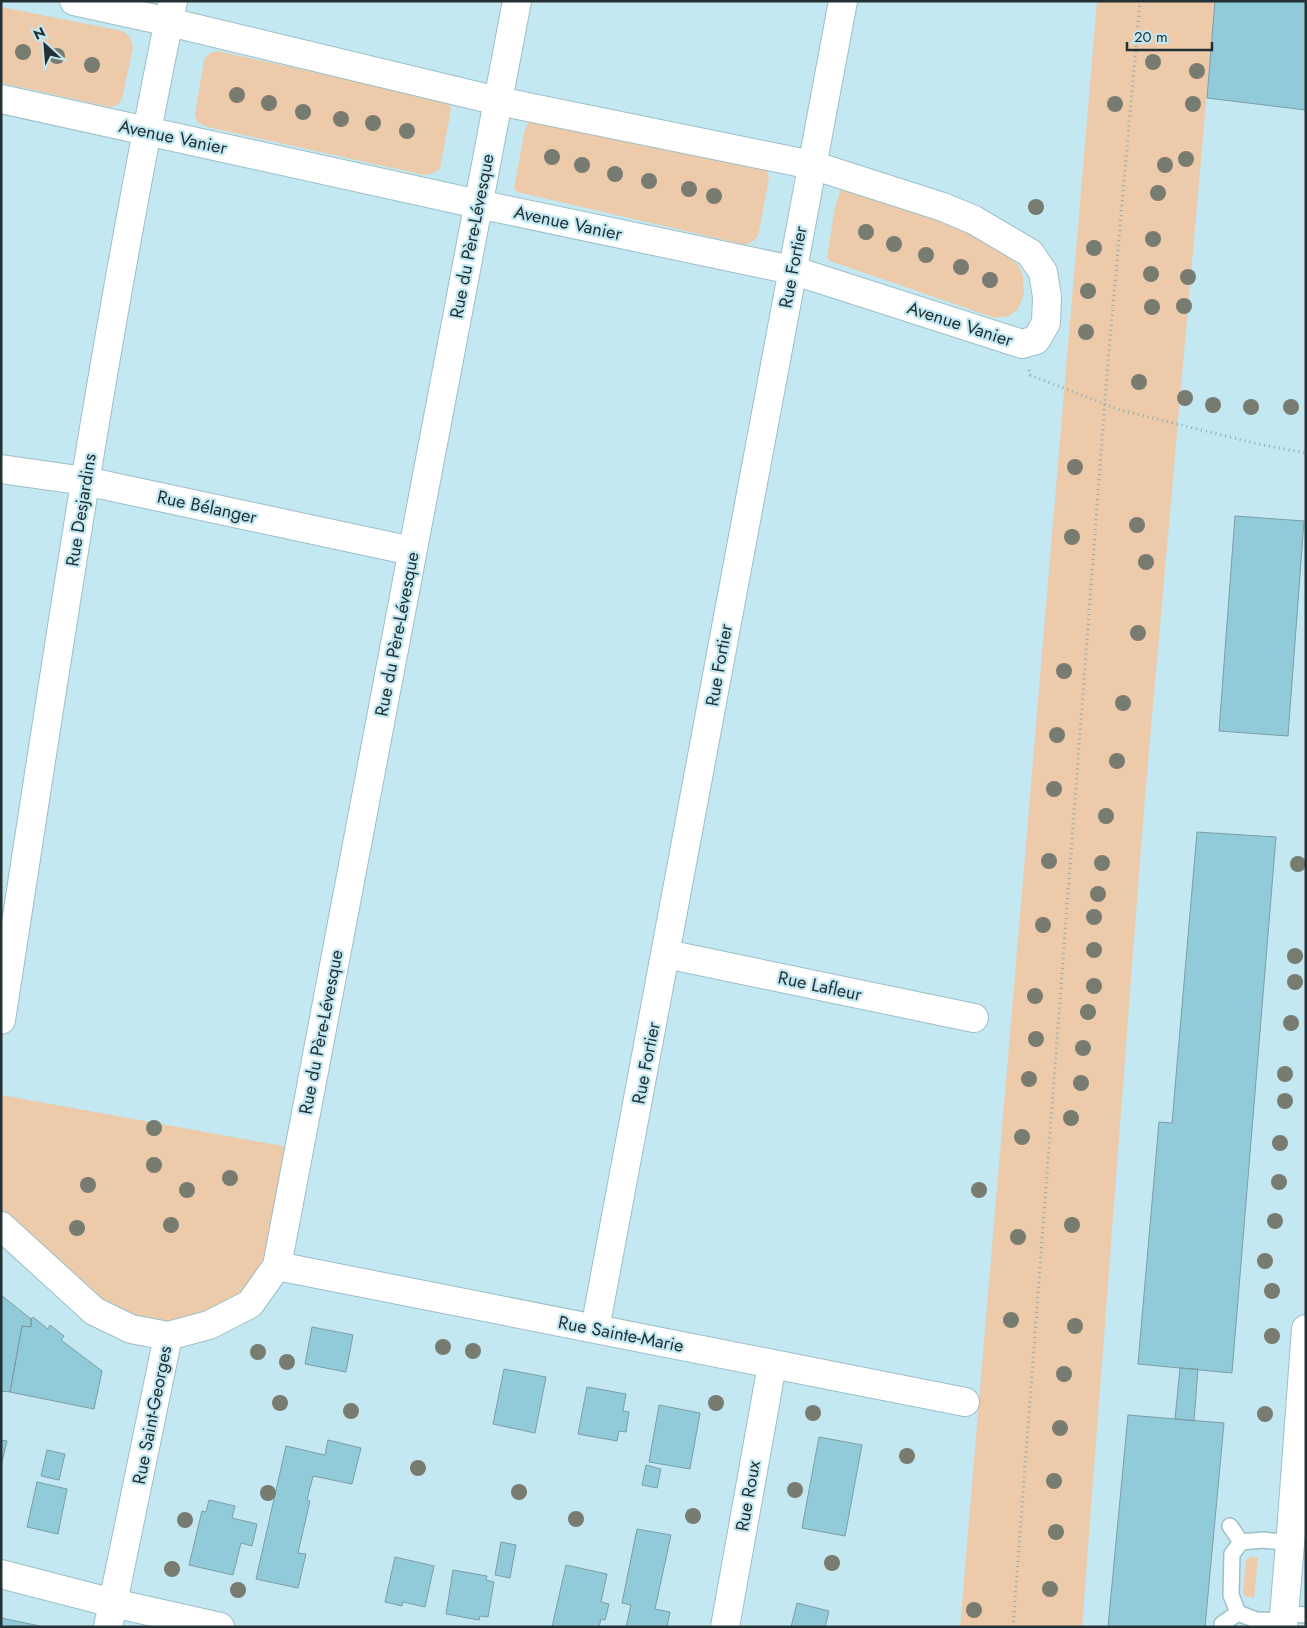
<svg xmlns="http://www.w3.org/2000/svg" width="1307" height="1628" font-family="Jost,sans-serif">
  <style>
    .green { fill: #edcaaa }
    .building { fill: #91cbd9; stroke: #7b9ea6 }
    .lines { fill: none; stroke-linecap: round; stroke-linejoin: round }
    .service-casing { stroke: #9cbfc8; stroke-width: 18 }
    .minor-casing { stroke: #9cbfc8; stroke-width: 30 }
    .tertiary-casing { stroke: #9cbfc8; stroke-width: 30 }
    .path { stroke: #8daab1; stroke-width: 3; stroke-dasharray: 1 4; stroke-linecap: butt }
    .service { stroke: #fff; stroke-width: 15 }
    .minor { stroke: #fff; stroke-width: 28 }
    .tertiary { stroke: #fff; stroke-width: 28 }
    .tree { fill: #787b70 }
    .labels { text-anchor: middle; dominant-baseline: central; stroke-width: 4.5; stroke-linejoin: round; paint-order: stroke }
    .street-label { font-size: 18px; fill: #233134; stroke: #c3e8f1 }
  </style>
  <rect width="100%" height="100%" fill="#c3e8f1"/>
  <path class="green" d="M1097 1H1215L1144 808 1082 1627H960Z
    M1 7 123 31 130 37 133 48 122 98 118 105 110 107 1 83Z
    M217 51 445 100 449 103 451 109 440 169 431 174 424 175 208 127 198 123 195 115 204 60 209 54Z
    M533 120 760 167 767 171 769 178 758 236 753 241 746 245 517 192 514 188 525 129 529 122Z
    M841 188 963 226 1008 256 1018 265 1023 276 1024 294 1018 309 1009 316 995 318 830 261 827 257 835 207Z
    M1 1095 299 1149 277 1266 209 1325 131 1329 1 1226Z
    M1252 1556 1258 1558 1254 1598 1245 1596 1243 1592 1246 1560Z"/>
  <path class="building" d="M1215 1H1306V110L1207 98Z
    M1235 516 1304 521 1288 736 1219 731Z
    M1197 832 1276 837 1232 1373 1138 1364 1159 1122 1172 1123Z
    M1 1295 31 1319V1327L22 1326 10 1392 1 1391Z
    M33 1317 48 1329 50 1325 64 1336 61 1340 102 1371 94 1409 10 1392 22 1326 31 1327V1319Z
    M312 1327 353 1335 346 1372 305 1364Z
    M1180 1368 1198 1369 1194 1421 1175 1419Z
    M504 1369 546 1377 535 1433 493 1424Z
    M587 1387 626 1394 623 1411 629 1412 626 1432 619 1431 617 1441 578 1434Z
    M659 1405 700 1413 690 1469 649 1462Z
    M1128 1415 1224 1423 1205 1627H1108Z
    M819 1437 862 1445 845 1536 802 1528Z
    M1 1440 7 1441 1 1466Z
    M328 1440 361 1448 352 1484 313 1476 307 1500 310 1501 298 1553 306 1554 298 1588 256 1579 286 1446 325 1455Z
    M47 1450 65 1454 59 1480 41 1476Z
    M646 1465 661 1469 657 1488 642 1485Z
    M37 1482 67 1489 58 1534 27 1527Z
    M209 1500 235 1506 232 1518 257 1524 252 1546 241 1543 233 1575 189 1565 202 1511 206 1512Z
    M637 1529 671 1535 655 1609 670 1612 667 1627H626L631 1605 622 1603Z
    M501 1542 516 1545 510 1578 495 1575Z
    M395 1557 434 1566 425 1607 403 1602 402 1606 385 1602Z
    M566 1565 607 1574 601 1602 609 1604 605 1620 601 1619 599 1627H552Z
    M453 1570 487 1576 486 1580 494 1582 488 1617 480 1616 479 1620 446 1614Z
    M797 1603 829 1611 825 1627H791Z
    M1 1618 45 1627H1Z"/>
  <g class="lines">
    <defs>
      <path id="service" d="M1230 1526 1241 1542
        M1284 1613 1306 1615
        M1283 1621 1256 1620 1238 1613 1231 1595 1232 1554 1241 1542 1263 1540 1290 1543
        M1222 1624 1238 1613"/>
      <path id="minor" d="M1 99 478 204 792 270 1022 344 1036 340 1046 323 1047 297 1043 272 1030 253 974 220 943 207 812 165 498 101 169 22 74 1
        M1 469 85 481 412 551
        M666 954 974 1018
        M1 1020C54 680 103 338 173 1
        M1 1226 94 1311 131 1329 168 1336
        M277 1266 965 1402
        M595 1329C679 887 759 444 843 1
        M108 1627 168 1336 209 1325 250 1304 277 1266 517 1
        M725 1627 772 1365
        M1283 1627 1292 1520 1306 1329"/>
      <path id="tertiary" d="M1 1574 113 1603 220 1627"/>
    </defs>
    <use href="#service" class="service-casing"/>
    <use href="#minor" class="minor-casing"/>
    <use href="#tertiary" class="tertiary-casing"/>
    <path class="path" d="M1029 370 1030 375 1120 410 1258 444 1306 453
      M1013 1627 1107 373 1140 1"/>
    <use href="#service" class="service"/>
    <use href="#minor" class="minor"/>
    <use href="#tertiary" class="tertiary"/>
  </g>
  <g class="tree">
    <circle cx="23" cy="52" r="8"/>
    <circle cx="57" cy="56" r="8"/>
    <circle cx="1153" cy="62" r="8"/>
    <circle cx="92" cy="65" r="8"/>
    <circle cx="1197" cy="71" r="8"/>
    <circle cx="237" cy="95" r="8"/>
    <circle cx="269" cy="103" r="8"/>
    <circle cx="1115" cy="104" r="8"/>
    <circle cx="1193" cy="104" r="8"/>
    <circle cx="303" cy="112" r="8"/>
    <circle cx="341" cy="119" r="8"/>
    <circle cx="373" cy="123" r="8"/>
    <circle cx="407" cy="131" r="8"/>
    <circle cx="552" cy="157" r="8"/>
    <circle cx="1186" cy="159" r="8"/>
    <circle cx="582" cy="165" r="8"/>
    <circle cx="1165" cy="165" r="8"/>
    <circle cx="615" cy="174" r="8"/>
    <circle cx="649" cy="181" r="8"/>
    <circle cx="689" cy="189" r="8"/>
    <circle cx="1158" cy="193" r="8"/>
    <circle cx="714" cy="196" r="8"/>
    <circle cx="1036" cy="207" r="8"/>
    <circle cx="866" cy="232" r="8"/>
    <circle cx="1153" cy="239" r="8"/>
    <circle cx="894" cy="244" r="8"/>
    <circle cx="1094" cy="248" r="8"/>
    <circle cx="926" cy="255" r="8"/>
    <circle cx="961" cy="267" r="8"/>
    <circle cx="1151" cy="274" r="8"/>
    <circle cx="1188" cy="277" r="8"/>
    <circle cx="990" cy="280" r="8"/>
    <circle cx="1088" cy="291" r="8"/>
    <circle cx="1184" cy="306" r="8"/>
    <circle cx="1152" cy="307" r="8"/>
    <circle cx="1086" cy="332" r="8"/>
    <circle cx="1139" cy="382" r="8"/>
    <circle cx="1185" cy="398" r="8"/>
    <circle cx="1213" cy="405" r="8"/>
    <circle cx="1251" cy="407" r="8"/>
    <circle cx="1291" cy="407" r="8"/>
    <circle cx="1075" cy="467" r="8"/>
    <circle cx="1137" cy="525" r="8"/>
    <circle cx="1072" cy="537" r="8"/>
    <circle cx="1146" cy="562" r="8"/>
    <circle cx="1138" cy="633" r="8"/>
    <circle cx="1064" cy="671" r="8"/>
    <circle cx="1123" cy="703" r="8"/>
    <circle cx="1057" cy="735" r="8"/>
    <circle cx="1117" cy="761" r="8"/>
    <circle cx="1054" cy="789" r="8"/>
    <circle cx="1106" cy="816" r="8"/>
    <circle cx="1049" cy="861" r="8"/>
    <circle cx="1102" cy="863" r="8"/>
    <circle cx="1298" cy="864" r="8"/>
    <circle cx="1098" cy="894" r="8"/>
    <circle cx="1094" cy="917" r="8"/>
    <circle cx="1043" cy="925" r="8"/>
    <circle cx="1094" cy="950" r="8"/>
    <circle cx="1295" cy="956" r="8"/>
    <circle cx="1295" cy="982" r="8"/>
    <circle cx="1094" cy="986" r="8"/>
    <circle cx="1035" cy="996" r="8"/>
    <circle cx="1088" cy="1012" r="8"/>
    <circle cx="1291" cy="1023" r="8"/>
    <circle cx="1036" cy="1039" r="8"/>
    <circle cx="1083" cy="1048" r="8"/>
    <circle cx="1285" cy="1074" r="8"/>
    <circle cx="1029" cy="1079" r="8"/>
    <circle cx="1081" cy="1083" r="8"/>
    <circle cx="1285" cy="1101" r="8"/>
    <circle cx="1071" cy="1118" r="8"/>
    <circle cx="154" cy="1128" r="8"/>
    <circle cx="1022" cy="1137" r="8"/>
    <circle cx="1280" cy="1143" r="8"/>
    <circle cx="154" cy="1165" r="8"/>
    <circle cx="230" cy="1178" r="8"/>
    <circle cx="1279" cy="1182" r="8"/>
    <circle cx="88" cy="1185" r="8"/>
    <circle cx="187" cy="1190" r="8"/>
    <circle cx="979" cy="1190" r="8"/>
    <circle cx="1275" cy="1221" r="8"/>
    <circle cx="171" cy="1225" r="8"/>
    <circle cx="1072" cy="1225" r="8"/>
    <circle cx="77" cy="1228" r="8"/>
    <circle cx="1018" cy="1237" r="8"/>
    <circle cx="1265" cy="1261" r="8"/>
    <circle cx="1272" cy="1291" r="8"/>
    <circle cx="1011" cy="1320" r="8"/>
    <circle cx="1075" cy="1326" r="8"/>
    <circle cx="1272" cy="1336" r="8"/>
    <circle cx="443" cy="1347" r="8"/>
    <circle cx="473" cy="1351" r="8"/>
    <circle cx="258" cy="1352" r="8"/>
    <circle cx="287" cy="1362" r="8"/>
    <circle cx="1064" cy="1374" r="8"/>
    <circle cx="280" cy="1403" r="8"/>
    <circle cx="716" cy="1403" r="8"/>
    <circle cx="351" cy="1411" r="8"/>
    <circle cx="813" cy="1413" r="8"/>
    <circle cx="1265" cy="1414" r="8"/>
    <circle cx="1060" cy="1428" r="8"/>
    <circle cx="907" cy="1456" r="8"/>
    <circle cx="418" cy="1468" r="8"/>
    <circle cx="1054" cy="1481" r="8"/>
    <circle cx="795" cy="1490" r="8"/>
    <circle cx="519" cy="1492" r="8"/>
    <circle cx="268" cy="1493" r="8"/>
    <circle cx="693" cy="1516" r="8"/>
    <circle cx="576" cy="1519" r="8"/>
    <circle cx="185" cy="1520" r="8"/>
    <circle cx="1056" cy="1532" r="8"/>
    <circle cx="832" cy="1563" r="8"/>
    <circle cx="172" cy="1569" r="8"/>
    <circle cx="1050" cy="1589" r="8"/>
    <circle cx="238" cy="1590" r="8"/>
    <circle cx="974" cy="1610" r="8"/>
  </g>
  <g class="labels">
    <g class="street-label">
      <text transform="translate(173 137) rotate(12)">Avenue Vanier</text>
      <text transform="translate(568 223) rotate(12)">Avenue Vanier</text>
      <text transform="translate(472 236) rotate(-79)">Rue du Père-Lévesque</text>
      <text transform="translate(793 267) rotate(-79)">Rue Fortier</text>
      <text transform="translate(960 324) rotate(18)">Avenue Vanier</text>
      <text transform="translate(207 507) rotate(12)">Rue Bélanger</text>
      <text transform="translate(81 510) rotate(-81)">Rue Desjardins</text>
      <text transform="translate(397 634) rotate(-79)">Rue du Père-Lévesque</text>
      <text transform="translate(719 665) rotate(-80)">Rue Fortier</text>
      <text transform="translate(820 986) rotate(12)">Rue Lafleur</text>
      <text transform="translate(321 1032) rotate(-79)">Rue du Père-Lévesque</text>
      <text transform="translate(646 1063) rotate(-79)">Rue Fortier</text>
      <text transform="translate(621 1334) rotate(11)">Rue Sainte-Marie</text>
      <text transform="translate(152 1415) rotate(-79)">Rue Saint-Georges</text>
      <text transform="translate(748 1496) rotate(-80)">Rue Roux</text>
    </g>
  </g>
  <rect width="1307" height="1628" fill="none" stroke="#233134" stroke-width="5"/>
  <g transform="translate(45 45) rotate(334)" stroke="#c3e8f1" stroke-width="4" paint-order="stroke">
  <path d="M0-4L9 19L0 12L-9 19Z" fill="#233134"/>
  <text y="-8" font-size="14" font-weight="bold" text-anchor="middle" fill="#233134">N</text>
  </g>
  <path d="M1127 42v8h85v-8" fill="none" stroke="#233134" stroke-width="2.5"/>
  <text x="1134" y="42" font-size="15" fill="#233134" stroke="#c3e8f1" stroke-width="4" paint-order="stroke">20 m</text>
</svg>
